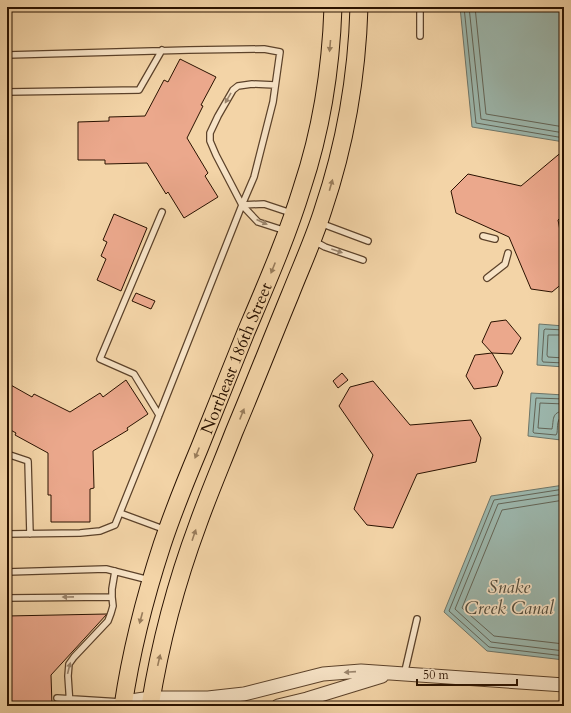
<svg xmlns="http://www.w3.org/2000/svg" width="571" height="713" font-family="Cardo,serif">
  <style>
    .water { fill: #9cb7ad; stroke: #6e7568 }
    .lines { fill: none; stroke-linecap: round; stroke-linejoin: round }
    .shore { stroke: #636456; stroke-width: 1 }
    .building { fill: #eba88c; stroke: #2a1200 }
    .service-casing { stroke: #5c422a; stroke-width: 8 }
    .tertiary-casing { stroke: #5c422a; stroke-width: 15 }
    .primary-casing { stroke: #2a1200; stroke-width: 19 }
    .service { stroke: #f7e3c6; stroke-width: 5.5 }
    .tertiary { stroke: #f7e3c6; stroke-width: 13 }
    .primary { stroke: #f3d4a7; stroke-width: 17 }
    .oneway { fill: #997d5c }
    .oneway2 { fill: #9b856d }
    .labels { text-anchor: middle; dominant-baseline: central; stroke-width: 3.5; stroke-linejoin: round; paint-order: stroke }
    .street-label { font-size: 17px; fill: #2a1200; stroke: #f7e3c6 }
    .water-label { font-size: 18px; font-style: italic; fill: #524c3d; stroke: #f7e3c6 }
  </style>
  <rect width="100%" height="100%" fill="#f3d4a7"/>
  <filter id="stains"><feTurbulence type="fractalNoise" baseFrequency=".005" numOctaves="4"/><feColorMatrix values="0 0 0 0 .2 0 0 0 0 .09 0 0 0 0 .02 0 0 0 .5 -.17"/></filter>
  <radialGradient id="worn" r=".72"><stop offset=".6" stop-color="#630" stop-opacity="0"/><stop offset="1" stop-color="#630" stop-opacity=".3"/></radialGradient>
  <path class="water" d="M460 7H564V142L472 127Z
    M539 324 564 326V367L537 365Z
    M531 393 564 395 561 440 528 436Z
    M564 485V660L487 651 444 612 491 496Z"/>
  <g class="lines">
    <path class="shore" d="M464 7 476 123 564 138
      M469 7 481 119 564 133
      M475 7 486 114 564 127
      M564 330 545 329 544 330 542 360 543 362 564 363
      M564 335H548L547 355 548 357 564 358
      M564 399 536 398 533 432 534 433 556 435 557 433C558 427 556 417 564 416
      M564 404 540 403 538 428 552 429C554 420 551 412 564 411
      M564 489 494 500 449 611 489 647 564 656
      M564 494 498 504 455 609 491 642 564 651
      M564 500 502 510 462 608 494 636 564 644"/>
  </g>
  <path class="building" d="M180 59 216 77 201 105 203 106 187 138 208 173 205 176 218 197 184 218 168 192 166 194 147 163 105 164V160H78V122L109 121V117L145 116 164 80 168 82Z
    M564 150V214L558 220 564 252V282L552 292 531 289 509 237 456 213 451 191 468 174 521 186Z
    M114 214 147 228 121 291 97 280 106 259 101 256 107 242 103 240Z
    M136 293 155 301 151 309 132 301Z
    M506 320 521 338 512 354 492 353 482 342 491 322Z
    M492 353 503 372 497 386 474 389 466 376 475 355Z
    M342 373 348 380 338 388 333 381Z
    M126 380 148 414 127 428 128 430 93 451 94 488 90 489V522H51V495H48V453L15 435 16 433 7 428V388L9 384 32 397 34 394 70 412 100 393 103 397Z
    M373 381 410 425 471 420 481 438 476 462 417 474 393 528 367 525 354 509 373 455 339 406 350 387Z
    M107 614 51 675 52 706H7V616Z"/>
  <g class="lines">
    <defs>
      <path id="service" d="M420 36V7
        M7 55 189 50 264 49 280 52 273 102 254 177 242 205 154 428 115 525 100 531 80 533 7 534
        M275 85 252 84 238 86 233 90 218 116 210 133V141L216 155 242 205 258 222 286 231
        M7 92 139 90 162 50
        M242 205 264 204 291 213
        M320 223 368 241
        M483 236 495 239
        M314 241 325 247 363 260
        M487 278 505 264 508 253
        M159 415 134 374 100 359 162 212
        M7 454 28 461 30 534
        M120 513 166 530
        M7 572 106 569 149 580
        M112 597V589L115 571
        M7 598 112 597 113 606 111 613 108 621 74 657 69 664 68 676 70 706
        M404 675 417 619
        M57 698 121 702"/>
      <path id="tertiary" d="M124 702 151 698H208L244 694 323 674 361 671 564 685
        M278 706 307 699 382 676"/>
      <g id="primary">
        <path id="s1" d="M123 706C131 652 145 597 162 545 173 512 186 480 199 449 215 410 230 371 246 332 266 285 287 237 302 188 321 131 331 67 333 7"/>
        <path d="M150 706C160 644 176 583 198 524 209 493 222 463 234 432 253 387 271 341 290 295 301 267 314 239 323 210 345 145 357 75 359 7"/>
      </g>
    </defs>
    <use href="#service" class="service-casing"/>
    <use href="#tertiary" class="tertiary-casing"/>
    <use href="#primary" class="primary-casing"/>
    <use href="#service" class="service"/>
    <use href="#tertiary" class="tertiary"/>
    <use href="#primary" class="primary"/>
  </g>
  <defs><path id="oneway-solid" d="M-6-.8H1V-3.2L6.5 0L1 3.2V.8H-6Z"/></defs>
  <g class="oneway">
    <use href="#oneway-solid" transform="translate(330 46) rotate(95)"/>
    <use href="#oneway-solid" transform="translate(331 185) rotate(-74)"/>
    <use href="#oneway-solid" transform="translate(273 268) rotate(112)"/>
    <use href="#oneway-solid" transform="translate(242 414) rotate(-68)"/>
    <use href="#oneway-solid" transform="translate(197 453) rotate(112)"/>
    <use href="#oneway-solid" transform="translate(194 535) rotate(-71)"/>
    <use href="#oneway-solid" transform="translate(141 618) rotate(105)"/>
    <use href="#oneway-solid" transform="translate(159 660) rotate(-77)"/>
  </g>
  <g class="oneway2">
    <use href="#oneway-solid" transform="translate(228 98) rotate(120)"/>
    <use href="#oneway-solid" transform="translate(262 222) rotate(24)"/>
    <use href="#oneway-solid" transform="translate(337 251) rotate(19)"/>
    <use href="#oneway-solid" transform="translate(68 597) rotate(179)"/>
    <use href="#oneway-solid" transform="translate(69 668) rotate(-76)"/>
    <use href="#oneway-solid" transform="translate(350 672) rotate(176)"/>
  </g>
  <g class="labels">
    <g class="street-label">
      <text stroke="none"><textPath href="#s1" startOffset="367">Northeast 186th Street</textPath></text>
    </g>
    <g class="water-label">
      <text x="509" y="587">Snake<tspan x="509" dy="21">Creek Canal</tspan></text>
    </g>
  </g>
  <rect width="571" height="713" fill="none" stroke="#f3d4a7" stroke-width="24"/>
  <rect x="8" y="8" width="555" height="697" fill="none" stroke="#2a1200" stroke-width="2"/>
  <rect x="12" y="12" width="547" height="689" fill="none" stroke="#2a1200"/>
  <path d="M417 679v6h100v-6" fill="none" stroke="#2a1200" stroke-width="2"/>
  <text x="423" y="679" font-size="12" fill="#2a1200" stroke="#f7e3c6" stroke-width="3" paint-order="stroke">50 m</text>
  <rect width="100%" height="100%" filter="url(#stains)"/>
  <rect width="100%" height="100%" fill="url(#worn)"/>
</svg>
